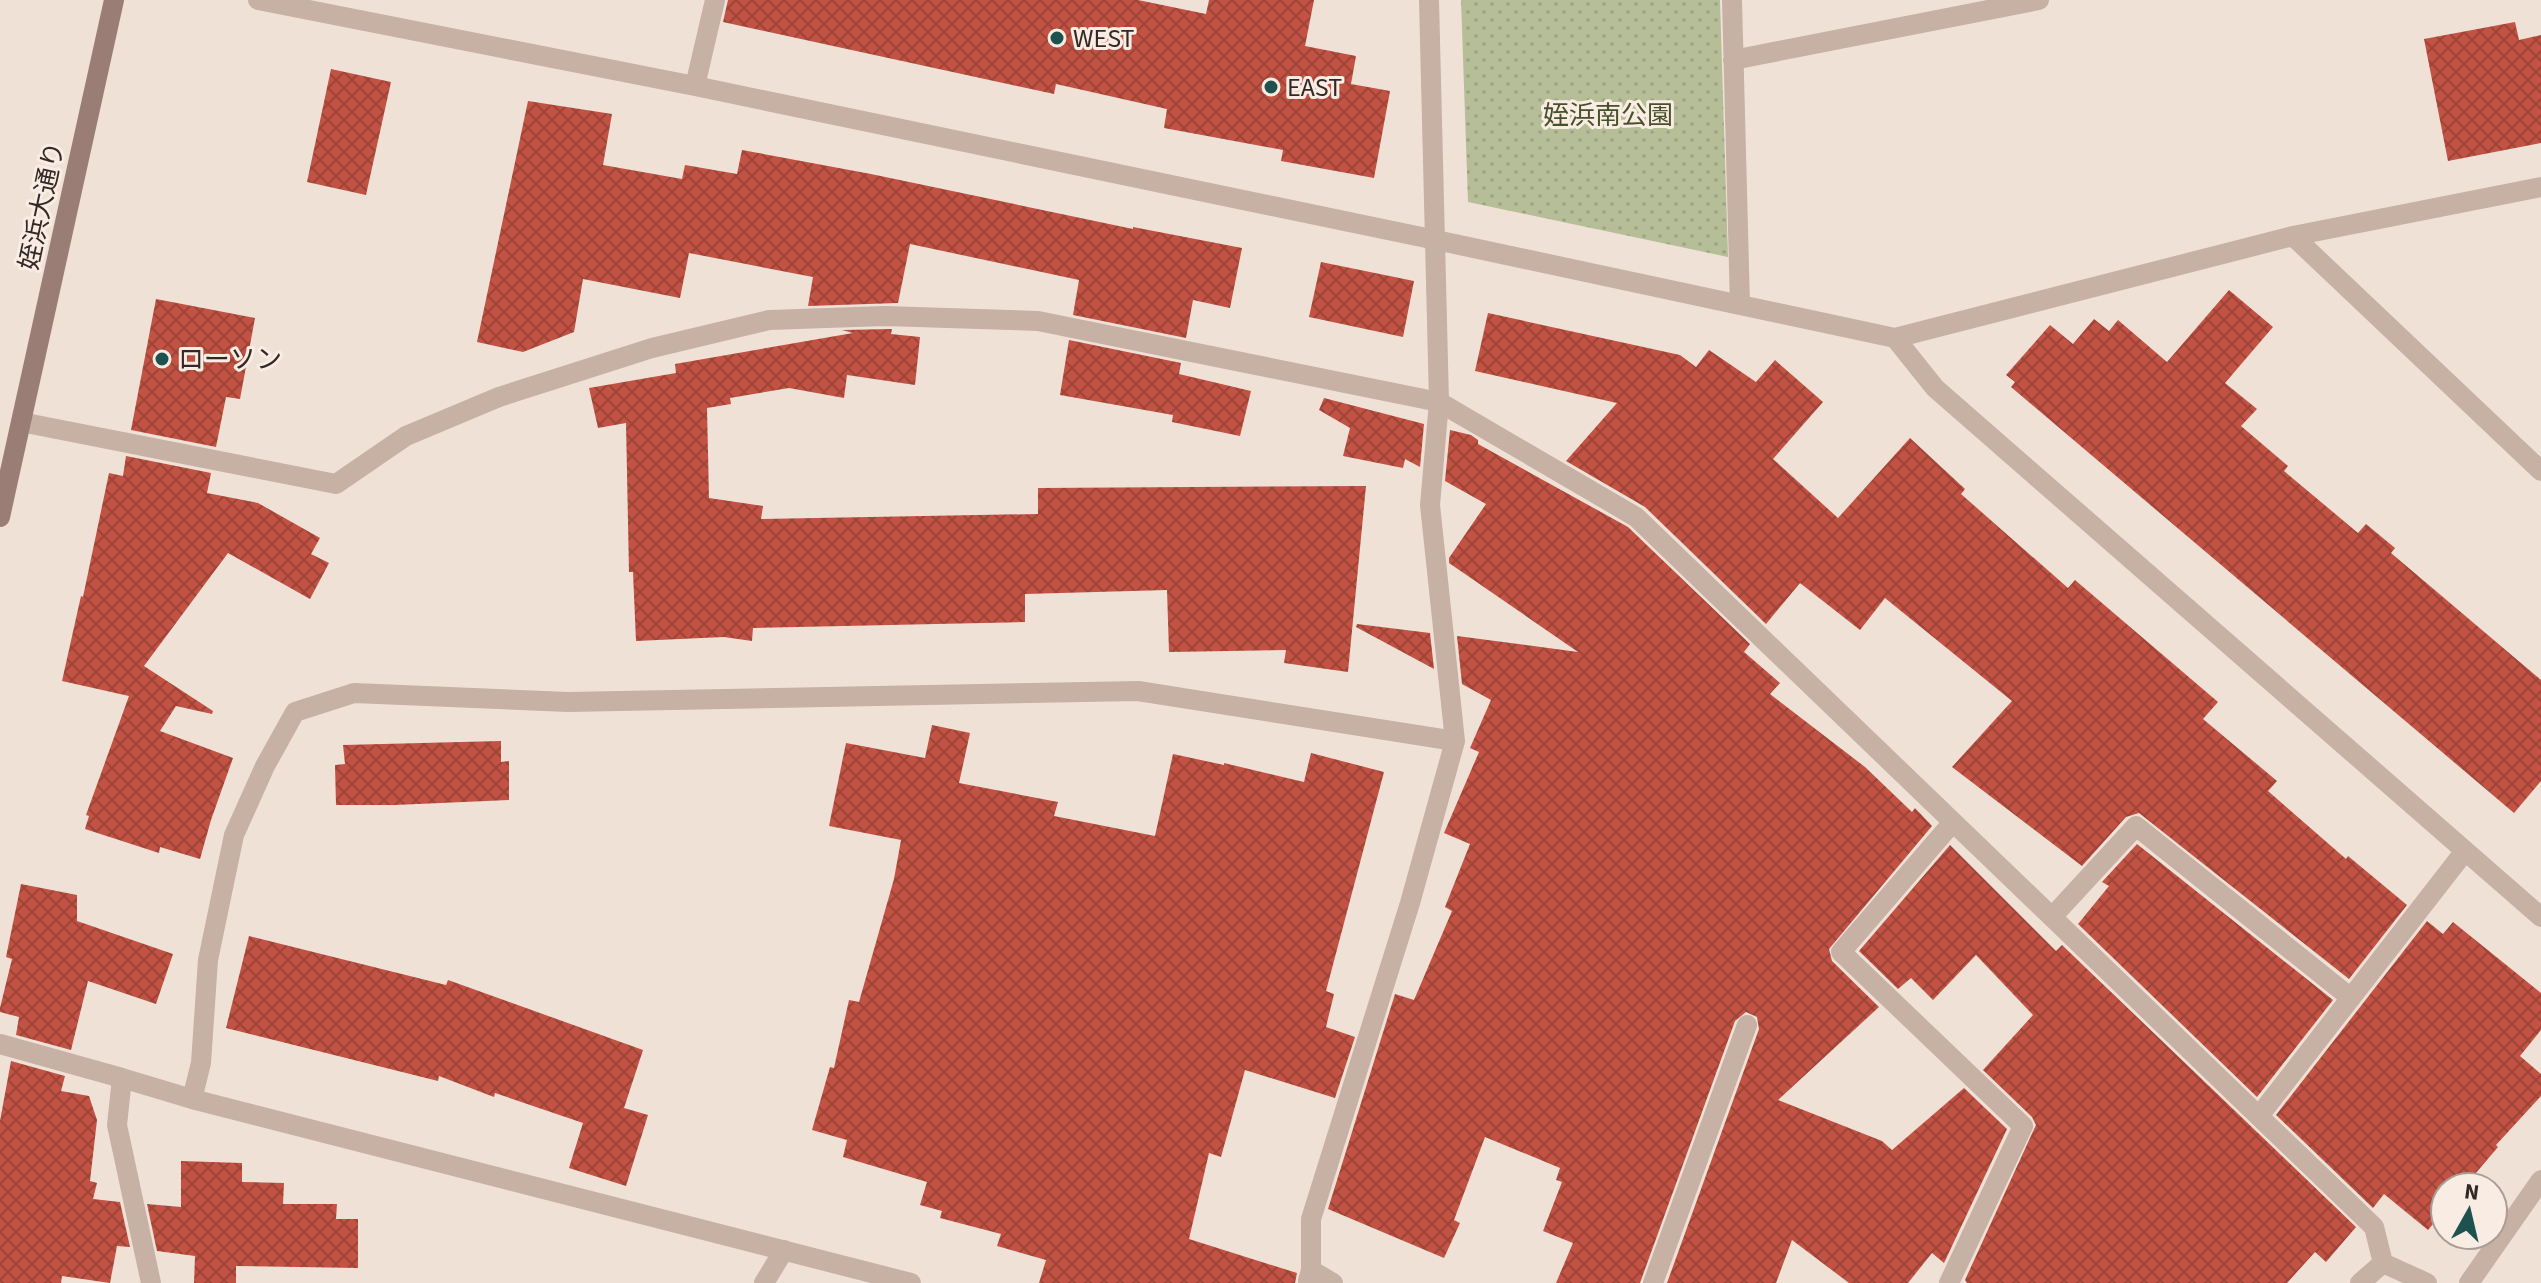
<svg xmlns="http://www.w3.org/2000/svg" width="2541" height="1283" font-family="'Source Sans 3','Noto Sans JP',sans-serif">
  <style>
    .green { fill: url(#green-dots) }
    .building { fill: url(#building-cross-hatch) }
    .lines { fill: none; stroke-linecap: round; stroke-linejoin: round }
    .minor { stroke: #c7b0a4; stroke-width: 20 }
    .secondary { stroke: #9a7e76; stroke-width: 20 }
    .poi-dot { fill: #1d524f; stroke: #f8ece3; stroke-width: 3 }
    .labels { text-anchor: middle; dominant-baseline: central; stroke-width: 6; stroke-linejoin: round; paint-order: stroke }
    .poi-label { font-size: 26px; fill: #332825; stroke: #f8ece3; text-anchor: start }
    .park-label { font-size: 26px; fill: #47502a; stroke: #f8ece3 }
    .street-label { font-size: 26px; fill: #332825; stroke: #f8ece3 }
  </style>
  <defs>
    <pattern id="green-dots" width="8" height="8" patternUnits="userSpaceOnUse" patternTransform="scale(2)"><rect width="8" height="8" fill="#b6be98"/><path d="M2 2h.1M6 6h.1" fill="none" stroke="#9da383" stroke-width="1.8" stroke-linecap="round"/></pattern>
    <pattern id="building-cross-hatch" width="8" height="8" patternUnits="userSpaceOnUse" patternTransform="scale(2)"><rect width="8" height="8" fill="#c25243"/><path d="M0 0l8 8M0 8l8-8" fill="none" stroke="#9e4438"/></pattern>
  </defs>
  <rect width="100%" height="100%" fill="#f0e1d7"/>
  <path class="green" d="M1461 0H1720L1728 257 1468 202Z"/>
  <path class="building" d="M728 0H1138L1206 14 1209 0H1314L1305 46 1356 56 1351 84 1390 91 1374 178 1281 161 1283 150 1164 128 1167 109 1056 84 1054 94 723 22Z
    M2515 22 2519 40 2541 35V143L2448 161 2424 39Z
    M331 69 391 82 366 195 307 182Z
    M528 101 612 114 603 165 682 179 685 165 737 174 742 150 871 174 1133 229V227L1242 248 1230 308 1193 300 1186 338 1073 315 1079 280 910 244 898 303 808 306 813 277 689 253 680 298 583 279 574 332 523 352 477 342Z
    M1321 262 1414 281 1403 337 1309 317Z
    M2229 290 2273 327 2225 383 2257 409 2241 426 2288 466 2284 471 2358 533 2366 524 2395 548 2391 553 2541 680V781L2514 813 2011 387 2015 382 2006 375 2050 325 2073 344 2094 319 2109 331 2118 320 2167 362Z
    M156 299 255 318 240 399 226 397 216 447 131 430Z
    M1488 313 1680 355 1696 367 1709 350 1756 382 1775 360 1823 402 1773 459 1838 518 1910 438 1965 489 1961 494 2068 588 2075 580 2218 702 2203 719 2277 781 2268 791 2346 859 2348 856 2407 905 2349 979 2139 813 2126 817 2082 866 1952 767 2012 701 1885 598 1860 630 1800 583 1766 624 1645 507 1566 461 1617 403 1475 371Z
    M892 329 891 334 920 337 915 385 847 375 844 398 789 388 730 398 731 404 707 408 709 498 763 506 761 519 1038 514V488L1366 486 1348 672 1284 663 1286 650 1169 652 1167 590 1025 594V622L753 628 752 641 724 637 636 641 633 572H629L626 423 598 428 589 388 676 373 675 364 853 333 842 330Z
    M1069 340 1181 363 1179 374 1251 391 1240 436 1172 422 1173 415 1060 395Z
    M1324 398 1424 424 1420 467 1405 459 1403 468 1343 456 1350 428 1319 410Z
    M1450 430 1471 435 1478 440V444L1628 527 1750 644 1744 652 1780 683 1770 694 1865 767 1912 812 1915 808 1932 826 1829 949 1832 961 1879 1007 1778 1100 1882 1141 1892 1150 1964 1088 2007 1129 1944 1263 1932 1253 1908 1283H1849L1792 1240 1776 1283H1667L1759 1029 1757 1017 1746 1012 1735 1021 1640 1283H1556L1573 1243 1543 1231 1562 1182 1556 1180 1560 1168 1485 1137 1454 1220 1460 1223 1444 1258 1328 1209 1395 994 1414 1000 1452 911 1445 907 1470 844 1444 833 1479 752 1470 748 1491 700 1462 684 1457 636 1578 652 1449 563V558L1486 504 1445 481Z
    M126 456 211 473 207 493 258 503 320 538 311 554 329 563 310 599 228 553 144 666 213 711 212 714 176 706 160 731 233 758 211 820 200 859 160 847 159 853 85 829 89 816 86 815 129 696 62 681 81 596 83 597 109 473 123 476Z
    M1357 624 1430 633 1434 669 1356 627Z
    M932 725 970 733 959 783 1058 802 1054 816 1155 836 1173 754 1224 765V763L1304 782 1311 753 1384 772 1326 991 1334 994 1326 1027 1355 1037 1335 1098 1245 1070 1221 1157 1209 1153 1189 1239 1297 1273 1295 1283H1039L1046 1260 997 1246 1001 1234 940 1218 942 1211 920 1205 927 1182 843 1157 847 1140 812 1130 830 1067 834 1068 849 1000 859 1002 894 879 901 840 829 826 846 743 925 758Z
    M501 741V762L509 761V800L395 805H336L335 765 345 764 343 745Z
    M2137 844 2333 1000 2257 1097 2078 924 2109 886 2102 882Z
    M1950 845 2056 951 2062 945 2356 1227 2326 1262 2315 1252 2287 1283H1967L1965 1280 2036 1125 2032 1117 1983 1070 2033 1015 1976 955 1933 1000 1911 978 1898 989 1859 951Z
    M21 884 77 895V921L173 954 156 1004 88 981 71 1050 16 1035 19 1017 0 1012V1008L12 959 6 957Z
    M2427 921 2443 934 2453 922 2541 993V1030L2520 1056 2541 1074V1096L2496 1145 2498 1147 2464 1187H2445V1210L2428 1230 2384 1194 2373 1208 2276 1115Z
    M249 936 446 985 448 980 643 1050 624 1108 648 1115 626 1186 569 1168 583 1123 495 1093 494 1097 439 1076 438 1081 226 1028Z
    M11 1061 65 1076 61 1091 89 1096 97 1120 90 1181 97 1183 93 1199 120 1202 130 1247 117 1246 110 1283 62 1276 61 1283H0V1121Z
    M181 1161 242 1163V1182L284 1183 283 1204H337L336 1219H358V1268L236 1266V1283H194L195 1256 157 1251 147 1204 181 1207Z"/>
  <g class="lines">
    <path class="minor" d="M258 0 695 86 1436 240 1895 338 2293 236 2541 187
      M1732 0 1740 305
      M1733 60 2039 0
      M695 86 715 0
      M2293 236 2541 471
      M1895 338 1935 388 2541 917
      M21 422 336 484 406 436 499 397 652 348 769 320 885 316 1038 321 1439 402 1636 517 2374 1227 2383 1263 2427 1283
      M2052 917 2136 826 2351 998
      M0 1044 122 1078
      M192 1099 201 1063 208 960 234 835 265 766 295 712 354 693 568 702 1138 691 1455 741
      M2259 1116 2465 851
      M1311 1270V1219L1410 903 1455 741 1430 505 1439 402 1429 0
      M1308 1281 1311 1270 1333 1283
      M151 1283 117 1125 122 1078 192 1099 911 1283
      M764 1283 784 1250
      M1653 1283 1747 1025
      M1949 1283 2023 1126 1841 952 1953 822
      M2360 1283 2383 1263
      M2469 1283 2541 1180"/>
    <path class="secondary" d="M0 517 114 0"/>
  </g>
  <g class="poi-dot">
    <circle cx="1057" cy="38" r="8"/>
    <circle cx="1271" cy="87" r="8"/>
    <circle cx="162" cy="359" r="8"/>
  </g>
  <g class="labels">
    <g class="poi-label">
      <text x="1073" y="38">WEST</text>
      <text x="1287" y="87">EAST</text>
      <text x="178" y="359">ローソン</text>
    </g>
    <g class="park-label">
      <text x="1608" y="115">姪浜南公園</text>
    </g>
    <g class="street-label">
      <text transform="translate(42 206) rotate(-78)">姪浜大通り</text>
    </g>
  </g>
  <g transform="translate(2469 1211) rotate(8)"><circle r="38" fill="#f8ece3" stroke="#a99e97" stroke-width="2"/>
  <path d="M0-6L14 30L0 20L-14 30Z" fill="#1d524f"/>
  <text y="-12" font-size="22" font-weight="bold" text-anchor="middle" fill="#332825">N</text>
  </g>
</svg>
